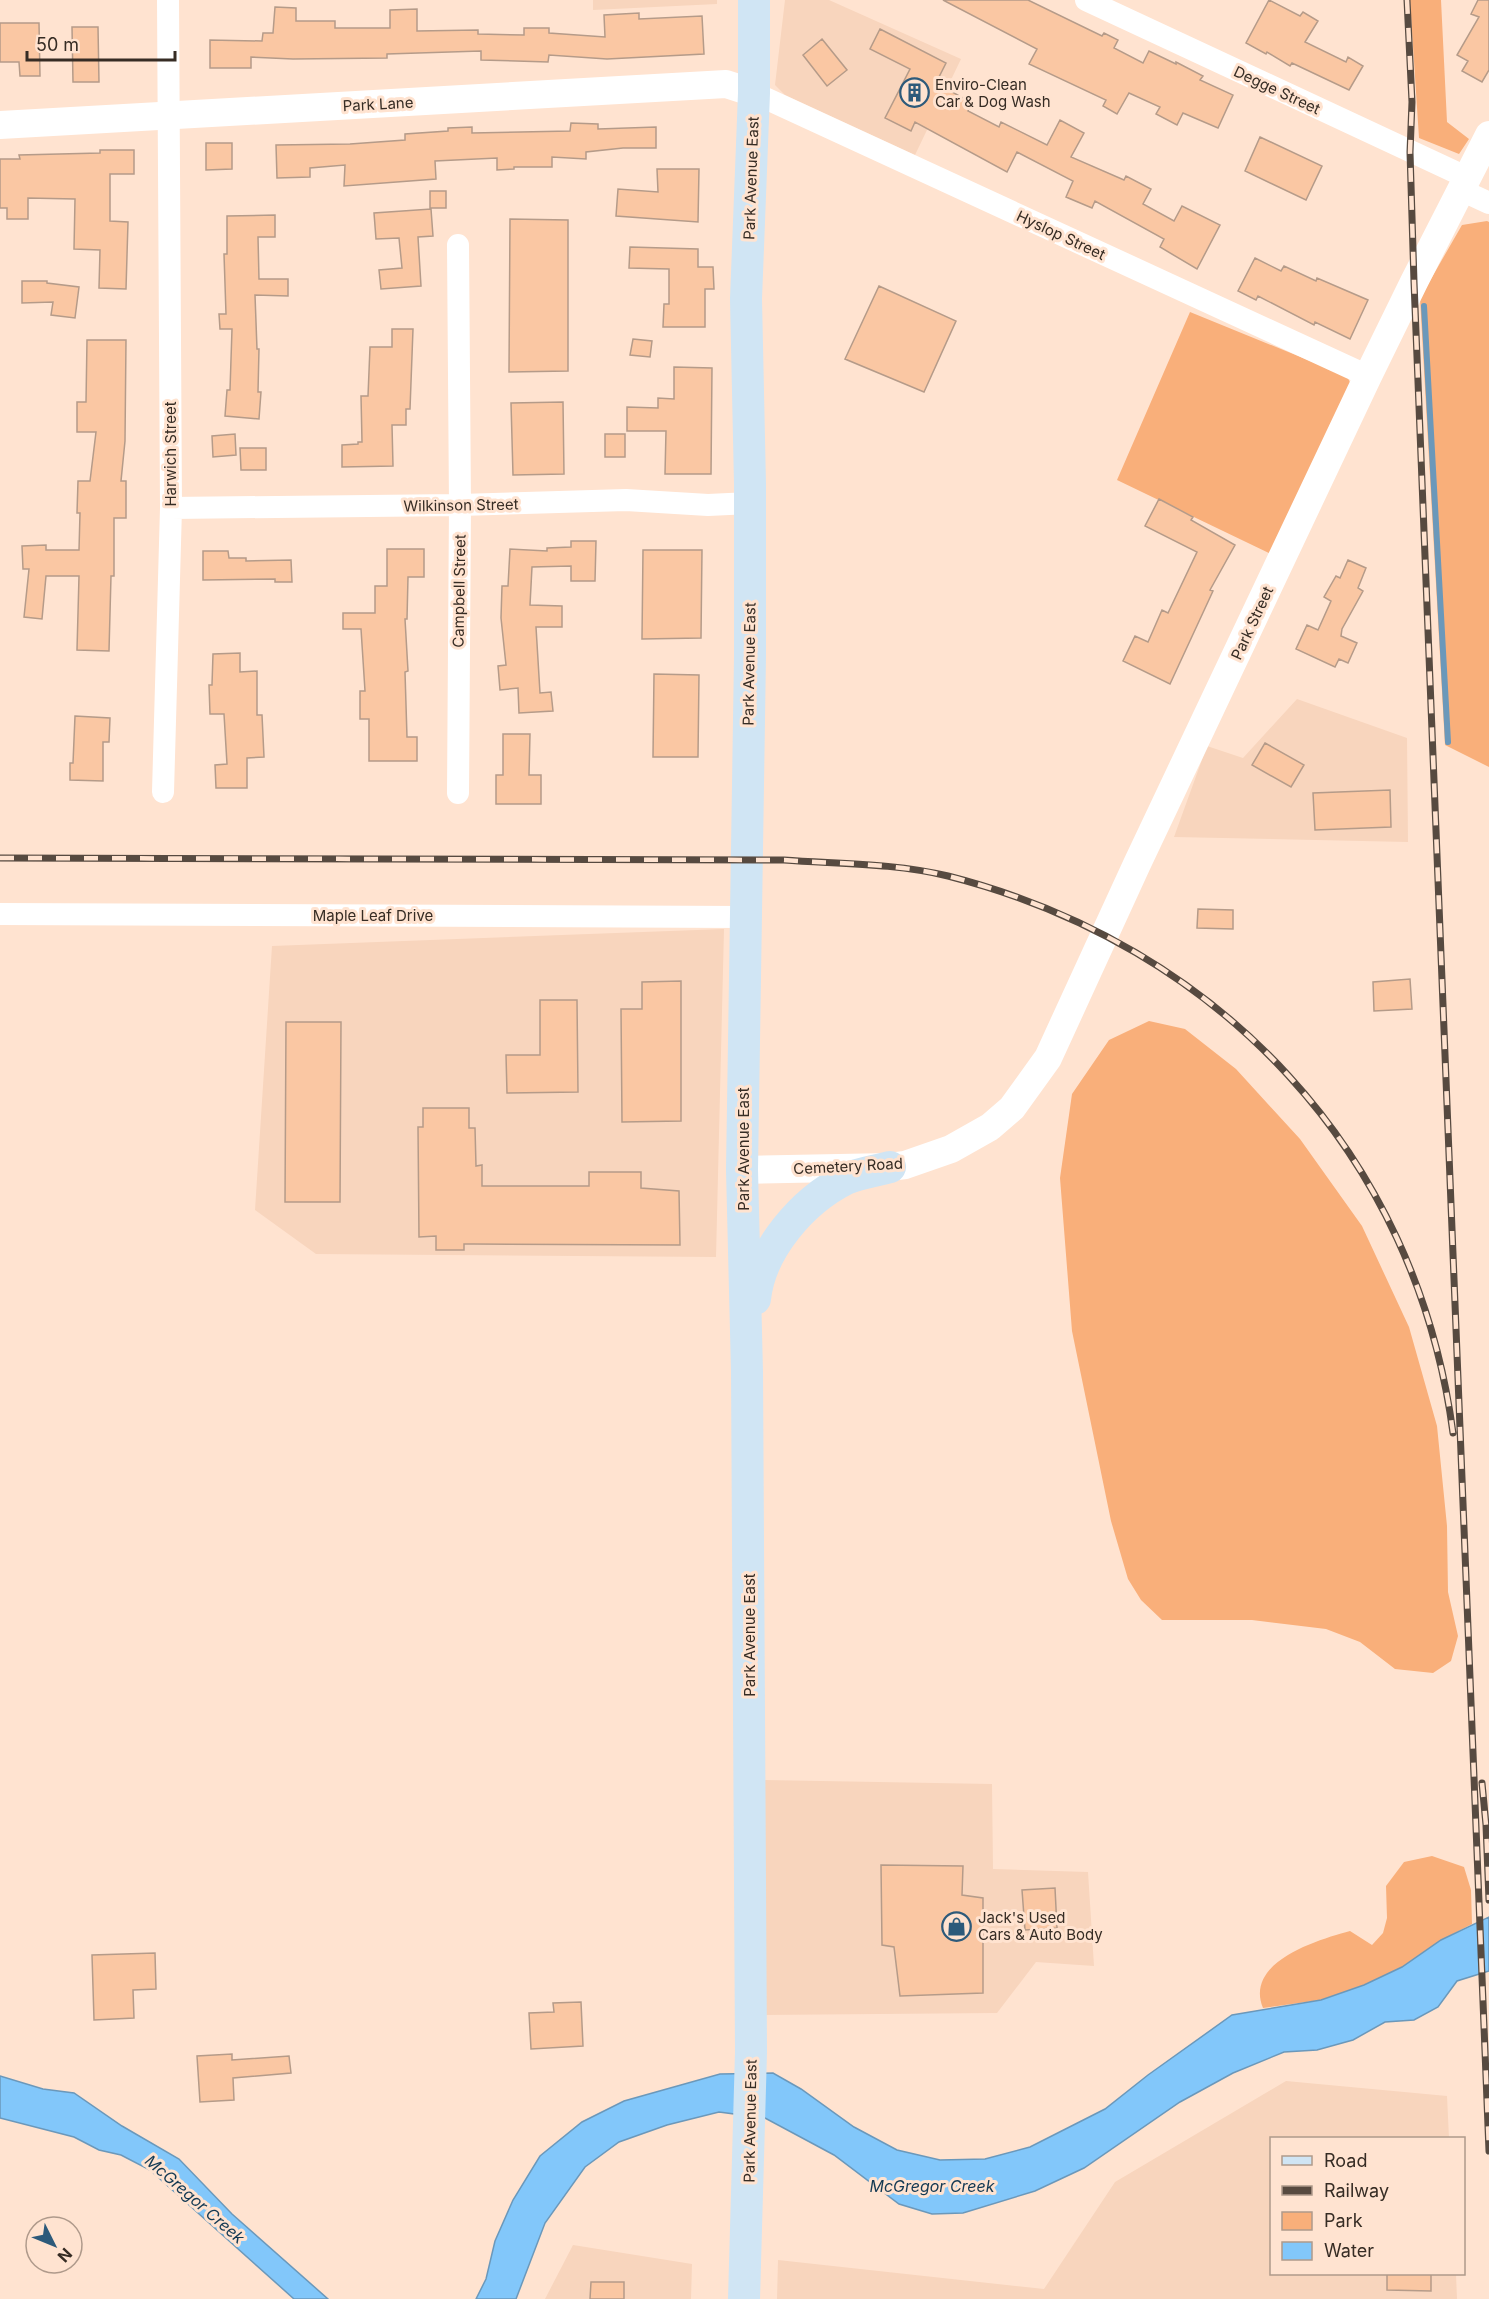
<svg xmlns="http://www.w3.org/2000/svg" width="1489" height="2299" font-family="Inter,sans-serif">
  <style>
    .built { fill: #f8d5bd }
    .green { fill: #f9af7a }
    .water { fill: #82c7fa; stroke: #6b98ba; stroke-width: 1.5 }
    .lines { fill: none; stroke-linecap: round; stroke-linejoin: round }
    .stream { stroke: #6b98ba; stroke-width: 6 }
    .building { fill: #fac7a3; stroke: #b59b89; stroke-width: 1.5 }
    .minor { stroke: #fff; stroke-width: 22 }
    .tertiary { stroke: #fff; stroke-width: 28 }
    .secondary { stroke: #d0e5f4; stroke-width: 32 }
    .rail-casing { stroke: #574a40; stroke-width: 7 }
    .rail { stroke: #ffe3d0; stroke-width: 4.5; stroke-dasharray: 14; stroke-linecap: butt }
    .labels { text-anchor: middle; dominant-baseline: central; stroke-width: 6; stroke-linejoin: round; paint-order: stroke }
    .poi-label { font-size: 15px; fill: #362c24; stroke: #ffe3d0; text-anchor: start }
    .street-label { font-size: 15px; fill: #362c24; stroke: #ffe3d0 }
    .water-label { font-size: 16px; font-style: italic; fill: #133953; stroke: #ffe3d0 }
  </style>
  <rect width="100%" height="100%" fill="#ffe3d0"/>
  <path class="built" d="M593 0H717V4L593 10Z
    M785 0H829L961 59 915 155 785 95 775 85Z
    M1297 699 1407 738 1408 842 1174 837 1207 746 1243 758Z
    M724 929 716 1257 316 1254 255 1210 272 946Z
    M764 1780 992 1784 993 1869 1088 1872 1094 1966 1036 1962 997 2013 762 2015Z
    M1286 2081 1447 2096 1449 2138H1272V2274H1456L1457 2299H777L778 2260 1044 2289 1115 2182Z
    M573 2245 692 2264 691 2299H545Z"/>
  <path class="green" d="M1410 0H1441L1447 122 1469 139 1459 154 1419 138Z
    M1487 221 1489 222V767L1445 745 1420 298 1462 225Z
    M1190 312 1347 376 1353 389 1277 557 1117 480Z
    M1149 1021 1185 1029 1236 1069 1300 1139 1362 1226 1409 1327 1437 1426 1447 1526 1448 1592 1458 1636 1451 1661 1433 1673 1395 1669 1360 1642 1326 1629 1252 1620H1162L1141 1600 1128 1579 1111 1521 1072 1331 1060 1178 1072 1094 1109 1040Z
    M1432 1856 1464 1867 1471 1890 1472 1924 1441 1940 1402 1967 1364 1985 1321 2000 1263 2008C1244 1962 1317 1940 1350 1931L1372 1945 1383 1933 1387 1918 1386 1886 1404 1862Z"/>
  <path class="water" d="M1489 1917V1971L1457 1981 1438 2007 1414 2020 1385 2022 1353 2040 1317 2050 1284 2052 1233 2073 1180 2102 1084 2168 1035 2191 963 2213 932 2214 899 2204 834 2155 765 2118 719 2112 667 2125 619 2142 585 2167 545 2223 516 2299H476L486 2279 495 2241 513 2200 540 2156 582 2122 624 2101 720 2074 773 2073 801 2089 854 2127 897 2150 940 2160 985 2159 1030 2147 1105 2109 1148 2075 1232 2015 1321 2000 1364 1985 1402 1967 1441 1940Z
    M0 2076 43 2089 74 2093 122 2126 179 2159 232 2214 328 2299H294L150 2170 121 2155 99 2150 74 2137 0 2118Z"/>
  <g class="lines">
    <path class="stream" d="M1424 306 1448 742"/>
  </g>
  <path class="building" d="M943 0H1028L1102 36 1104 33 1118 40 1114 48 1143 63 1149 51 1176 64V62L1203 76 1200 80 1233 95 1218 128 1183 113 1177 125 1156 114 1160 107 1129 93 1117 114 1103 106 1106 100 1029 64 1037 49Z
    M1269 0 1300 16 1303 12 1318 21 1305 42 1346 62 1348 57 1363 66 1349 90 1292 63 1290 66 1267 52 1266 54 1246 43Z
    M1478 0H1489V70L1482 82 1462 71 1468 61 1457 55 1479 17 1471 14Z
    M275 7 296 8V21H335V28H390V10L417 9V31L478 30V34L524 35V28H549V33L605 37 604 15 639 13V19L702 16 704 54 607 59 549 55 548 62 481 60V51L387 54V58L293 59 251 57V68H210V40L262 41 263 33H273Z
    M0 23H39L40 76H20L19 62H0Z
    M72 27H98L99 82H73Z
    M880 29 946 63 936 83 972 103 968 111 999 127 1001 122 1047 145 1060 120 1084 133 1071 157 1124 180 1126 176 1151 189 1143 204 1174 221 1182 206 1220 225 1197 269 1160 247 1164 239 1095 201 1092 208 1066 197 1073 181 1017 152 1007 172 915 122 911 131 885 118 910 69 870 49Z
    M822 39 847 70 827 86 803 55Z
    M571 123 598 124V129L656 127V148H623L586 152V159L552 157V167H514V169L497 170V158L435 161 436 179 344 186 345 165 310 168V177L277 178 276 145 350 144 405 140V134L448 131V128L472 127V133L570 131Z
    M1260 137 1322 166 1306 200 1245 171Z
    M206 143H232V169L206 170Z
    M100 150H134V174H110V221L128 222 126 289 99 288 100 250 74 249 75 199 28 198V219H7V208H0V159H20L19 155 100 153Z
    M657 169H699L698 222 616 216 618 189 658 192Z
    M430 191H446V208H430Z
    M431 209 433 236 418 237 421 286 381 289 379 270 402 268 399 238 376 239 374 213Z
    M275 215V237H258L259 279H288V296L255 295 257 349H259L258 392H261L259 419 225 416 227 390H230L232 329H220L219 314H226L224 254H227V216Z
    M510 219 568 220V371L509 372Z
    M630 247 698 249V267H713L714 289H705V327H663L664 304H669V269L629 268Z
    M1255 258 1281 271 1284 266 1316 281 1317 278 1368 300 1350 339 1315 322 1314 325 1258 296 1256 300 1238 291Z
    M22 281H47V283L79 287 75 318 51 315 53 302 22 303Z
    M879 286 956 321 924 392 845 359Z
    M392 329H413L410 409H406V425H392L393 466 342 467V445L358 444V442H362L361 396H368L370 347H392Z
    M633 339 652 341 650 357 630 355Z
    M87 340H126L125 441 121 481H126V518H114V576H111L109 651 77 650 79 576H46L42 619 24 617 29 569H23L22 546 46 545V550H79L80 513H77L78 481H90L96 432H77V402H86Z
    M674 367 712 368 711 474H665L666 431H627V407L658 408V398L674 399Z
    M563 402 564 474 513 475 511 403Z
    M235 434 236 455 213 457 212 436Z
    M605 434H625V457H605Z
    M240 448H266V470H241Z
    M1159 499 1193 517 1191 520 1235 545 1210 590 1213 591 1170 684 1123 661 1135 636 1148 642 1162 610 1168 613 1197 552 1145 526Z
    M571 541H596L595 581H571V566L532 567 530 605 562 606V627H536L540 693 551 692 553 711 519 713 518 688 500 690 498 666 506 665 501 618 502 586H508L510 549 547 551V548L571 547Z
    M387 549H424V577H408L407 619H405L408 671 405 672 407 737H417V761H369V719H360V691H365L361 629H343V613H375V586H387Z
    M643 550H702L701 638 642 639Z
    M203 551H228L229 558H246V561L291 560 292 582H275V579L203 580Z
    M1348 560 1366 568 1358 588 1363 591 1342 629 1341 636 1357 643 1348 663 1339 659 1335 667 1296 649 1307 625 1318 630 1331 601 1324 597 1336 576 1340 578Z
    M240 653V672L257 671V715H262L264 757 247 758V788H216L215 765 227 764 224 714H210L209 685H212L213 654Z
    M654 674 699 675 698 757H653Z
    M75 716 110 718 109 742H103V781L70 780V763H73Z
    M503 734H530L529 775H541V804H496V775H503Z
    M1265 743 1304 765 1291 787 1252 765Z
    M1390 790 1391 827 1315 830 1313 793Z
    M1198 909 1233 910V929L1197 928Z
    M1410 979 1412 1009 1374 1011 1373 982Z
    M681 981V1121L622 1122 621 1009H642V982Z
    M540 1000H577L578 1092 507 1093 506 1055H540Z
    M286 1022H341L340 1202H285Z
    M423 1108H469V1128H475L476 1166 482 1165V1186H589V1172H641V1188L679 1191 680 1245 474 1244H464V1250H436V1236L419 1237 418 1127H423Z
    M881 1865 963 1866 962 1895 983 1898V1993L900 1996 894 1947 882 1945Z
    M1055 1888 1057 1928 1025 1930 1022 1890Z
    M155 1953 156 1989 133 1990 134 2018 94 2020 92 1955Z
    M581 2002 583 2046 531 2049 529 2013 554 2012 553 2003Z
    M232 2054V2060L289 2056 291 2073 233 2078 234 2100 200 2102 197 2056Z
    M1387 2274H1431V2291L1387 2290Z
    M591 2282H624V2299H590Z"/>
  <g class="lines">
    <path class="minor" d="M1086 0 1468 178
      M754 93 1368 376
      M1461 190 1489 203
      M171 508 460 505 626 500 708 505 750 503
      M163 792 171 508 168 0
      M458 793 460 505 458 245
      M0 914 745 917"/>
    <path class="tertiary" d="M0 125 726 84 754 93
      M742 1170 890 1167 905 1165 951 1149 990 1127 1012 1108 1048 1058 1137 864 1368 376 1414 282 1489 135"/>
    <path class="secondary" d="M755 1299C760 1250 802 1201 846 1179 859 1173 876 1171 890 1167
      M744 2299 751 2052 747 1372 742 1170 750 656V485L746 299 754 93V0"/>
    <defs>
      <path id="rail" d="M1407 0 1412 102 1410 152 1414 282 1489 2151
        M0 858 784 860C839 864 894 863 948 876 1219 945 1416 1153 1453 1433
        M1482 1783 1486 1825 1489 1900"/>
    </defs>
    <use href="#rail" class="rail-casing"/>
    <use href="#rail" class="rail"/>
  </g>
  <defs>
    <symbol id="building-ring" viewBox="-11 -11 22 22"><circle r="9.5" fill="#ffe3d0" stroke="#2d5a7a" stroke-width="1.5"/><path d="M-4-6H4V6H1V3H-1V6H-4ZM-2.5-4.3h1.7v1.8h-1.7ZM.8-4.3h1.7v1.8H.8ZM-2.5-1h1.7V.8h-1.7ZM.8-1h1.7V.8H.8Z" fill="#2d5a7a"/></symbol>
    <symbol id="shop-ring" viewBox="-11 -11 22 22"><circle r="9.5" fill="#ffe3d0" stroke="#2d5a7a" stroke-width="1.5"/><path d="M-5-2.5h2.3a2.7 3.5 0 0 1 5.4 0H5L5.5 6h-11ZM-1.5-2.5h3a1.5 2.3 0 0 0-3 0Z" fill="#2d5a7a"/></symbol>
  </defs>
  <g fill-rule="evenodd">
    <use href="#building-ring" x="898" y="76" width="33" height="33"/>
    <use href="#shop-ring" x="940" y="1910" width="33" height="33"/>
  </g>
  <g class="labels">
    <g class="poi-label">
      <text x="935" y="84">Enviro-Clean<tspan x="935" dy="17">Car &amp; Dog Wash</tspan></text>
      <text x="978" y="1917">Jack's Used<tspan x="978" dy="17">Cars &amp; Auto Body</tspan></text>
    </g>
    <g class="street-label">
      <text transform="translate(1277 90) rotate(25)">Degge Street</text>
      <text transform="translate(378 104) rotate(-3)">Park Lane</text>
      <text transform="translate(751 178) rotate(-88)">Park Avenue East</text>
      <text transform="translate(1061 235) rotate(25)">Hyslop Street</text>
      <text transform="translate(170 454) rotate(-90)">Harwich Street</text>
      <text transform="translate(461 505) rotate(-1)">Wilkinson Street</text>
      <text transform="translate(459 591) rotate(-89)">Campbell Street</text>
      <text transform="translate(1252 623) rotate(-65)">Park Street</text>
      <text transform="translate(749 664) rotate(-89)">Park Avenue East</text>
      <text x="373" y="915">Maple Leaf Drive</text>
      <text transform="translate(743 1149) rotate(-90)">Park Avenue East</text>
      <text transform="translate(848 1166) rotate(-3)">Cemetery Road</text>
      <text transform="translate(749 1635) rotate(-90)">Park Avenue East</text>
      <text transform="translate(750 2121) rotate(-89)">Park Avenue East</text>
    </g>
    <g class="water-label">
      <text x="932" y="2186">McGregor Creek</text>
      <text transform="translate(195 2199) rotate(41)">McGregor Creek</text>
    </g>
  </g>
  <rect x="1270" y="2137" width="195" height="138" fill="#ffe3d0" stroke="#af9a8b" stroke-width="1.5"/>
  <rect x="1282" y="2156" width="30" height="9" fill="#d0e5f4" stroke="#af9a8b" stroke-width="1.5"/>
  <text x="1324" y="2167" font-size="18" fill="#362c24">Road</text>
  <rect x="1282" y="2186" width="30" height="9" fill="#574a40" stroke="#af9a8b" stroke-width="1.5"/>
  <text x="1324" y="2197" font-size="18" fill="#362c24">Railway</text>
  <rect x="1282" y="2212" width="30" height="18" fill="#f9af7a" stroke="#af9a8b" stroke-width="1.5"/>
  <text x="1324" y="2227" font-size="18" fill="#362c24">Park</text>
  <rect x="1282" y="2242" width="30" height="18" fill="#82c7fa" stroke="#af9a8b" stroke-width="1.5"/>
  <text x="1324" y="2257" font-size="18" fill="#362c24">Water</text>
  <g transform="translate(54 2245) rotate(133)"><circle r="28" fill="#ffe3d0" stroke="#af9a8b" stroke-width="1.5"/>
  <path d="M0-4.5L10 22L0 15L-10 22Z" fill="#2d5a7a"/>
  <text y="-9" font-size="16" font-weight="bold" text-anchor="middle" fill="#362c24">N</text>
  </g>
  <path d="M27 51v9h148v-9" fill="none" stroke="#362c24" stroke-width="3"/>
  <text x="36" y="51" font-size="18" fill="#362c24" stroke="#ffe3d0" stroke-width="4.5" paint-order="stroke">50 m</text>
</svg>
